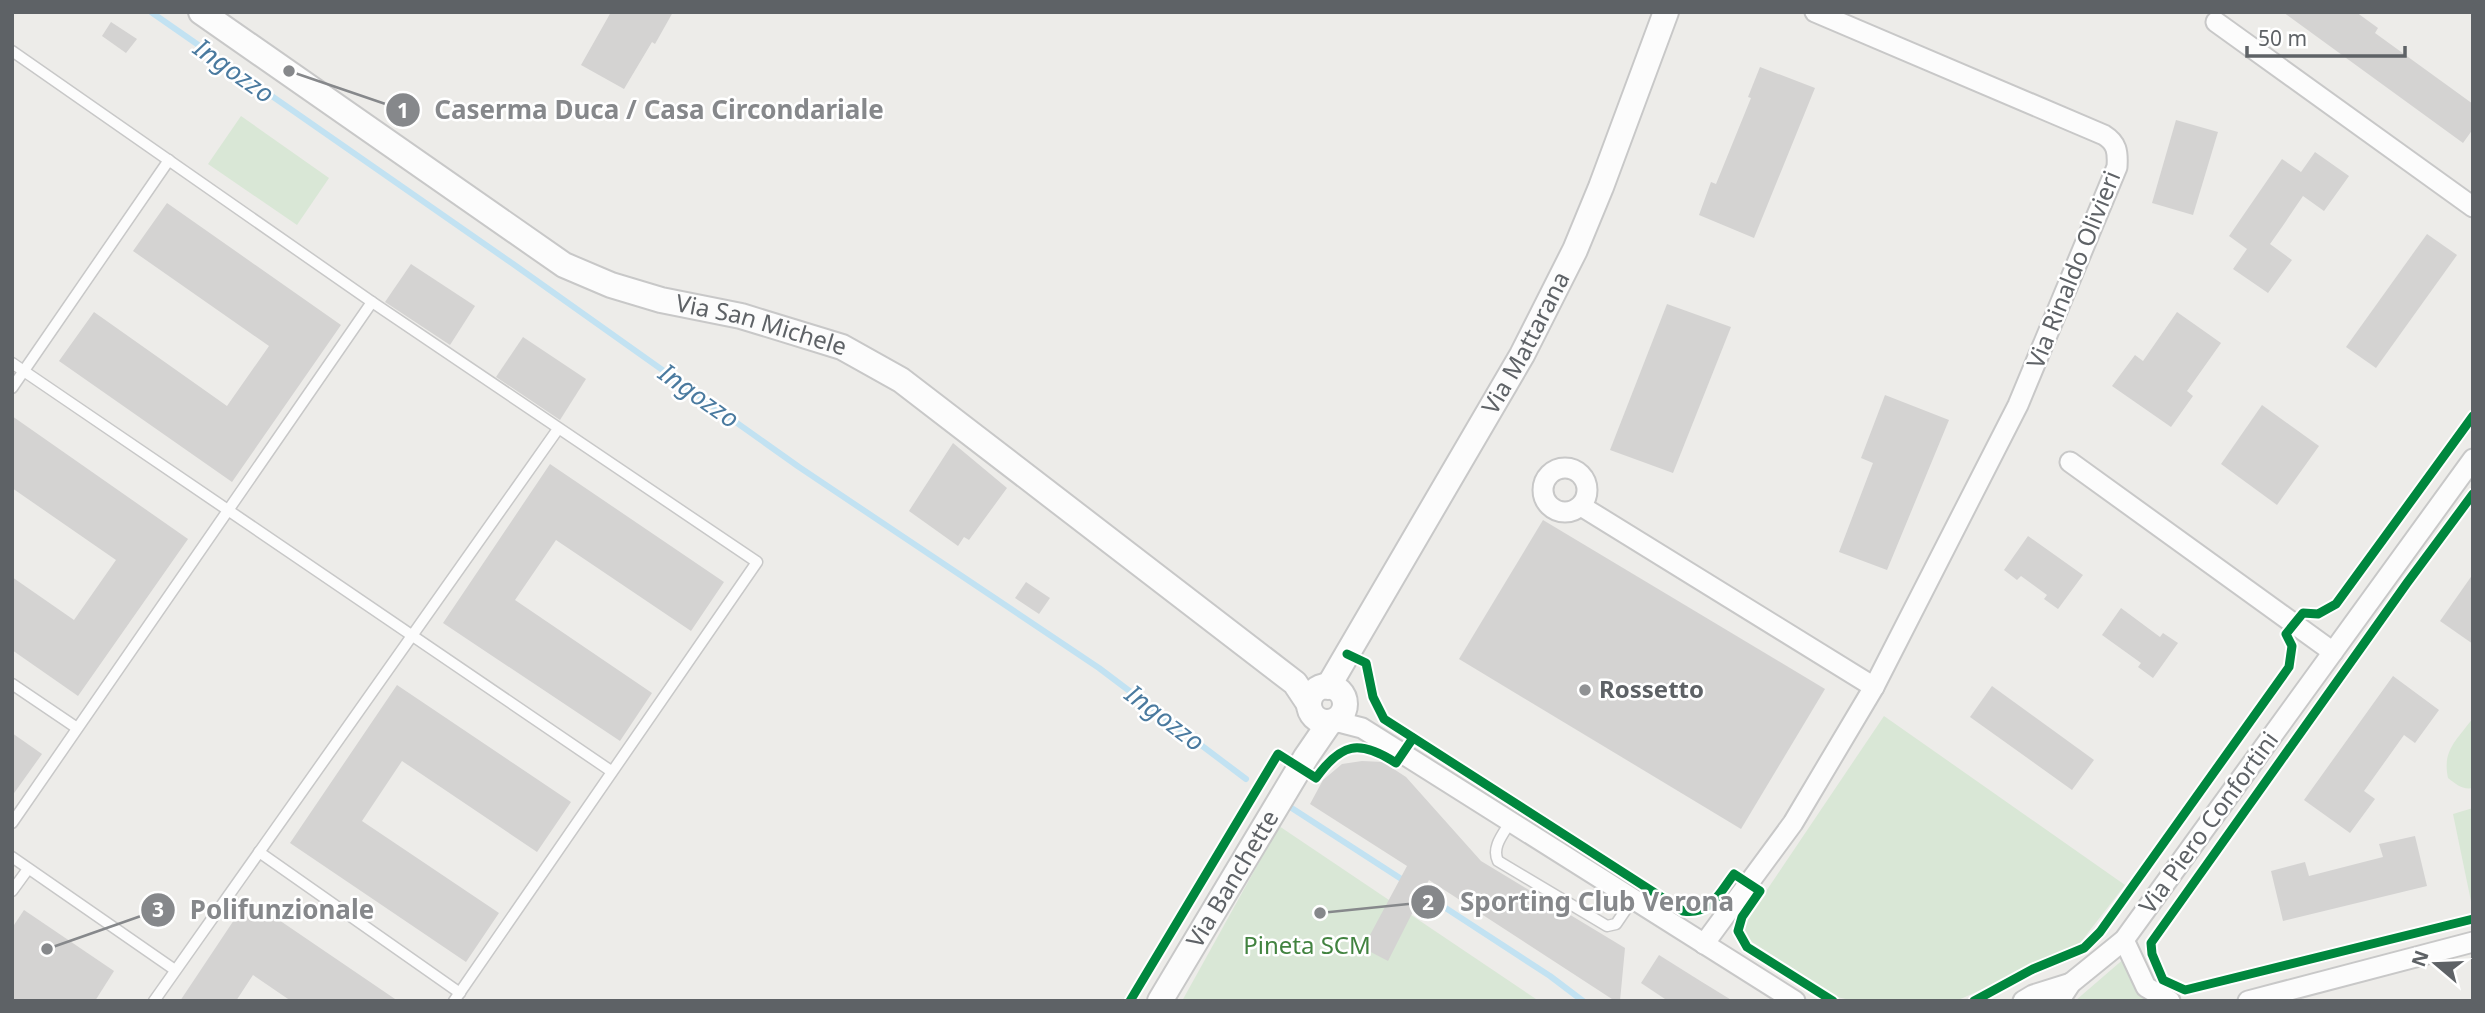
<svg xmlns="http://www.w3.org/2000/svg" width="2485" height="1013" viewBox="0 0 2485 1013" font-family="'Noto Sans',sans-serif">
  <rect width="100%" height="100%" fill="#edece9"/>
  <g fill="#d9e7d6">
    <path d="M241,116L329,178L297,225L208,164Z"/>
    <path d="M1884,716L2125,885L2077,947L1956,1001H1854L1837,997L1749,940L1742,927Z"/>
    <path d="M2473,718V788C2462,790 2456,784 2448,778C2442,750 2457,740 2473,718Z"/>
    <path d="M2473,808V911L2453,814Z"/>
    <path d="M1279,826L1539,1001H1182Z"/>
    <path d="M2126,957L2127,972L2148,1001H2075Z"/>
  </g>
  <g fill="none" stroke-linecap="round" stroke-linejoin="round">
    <g stroke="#c2e2f2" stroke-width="6">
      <path d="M151,12L516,266L799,467L1099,668L1246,779"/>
      <path d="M1287,805L1406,882"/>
      <path d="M1418,890L1550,976L1583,1001"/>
    </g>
  </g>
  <g fill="#d4d3d2">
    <path d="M611,12H673L655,44L652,42L624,89L581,65Z"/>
    <path d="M2283,12H2356L2378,28L2375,33L2473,104V129L2463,143Z"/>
    <path d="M111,22L137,39L126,53L102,36Z"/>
    <path d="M1760,67L1815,88L1754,238L1699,215L1711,182L1716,184L1751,98L1748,97Z"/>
    <path d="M2176,120L2218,132L2193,215L2152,203Z"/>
    <path d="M2315,152L2349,176L2324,211L2303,196L2282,227L2270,244L2292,260L2268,293L2233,269L2247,249L2229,236L2282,159L2301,172Z"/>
    <path d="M167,203L341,325L232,482L59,361L94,312L227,406L269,346L133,251Z"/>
    <path d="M2427,234L2457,255L2376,368L2346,347Z"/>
    <path d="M411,264L475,306L450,345L385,302Z"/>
    <path d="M1667,304L1731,327L1673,473L1610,450Z"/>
    <path d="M2177,312L2221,343L2187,391L2193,396L2171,427L2112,386L2135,355L2143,361Z"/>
    <path d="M523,337L586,379L560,420L496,377Z"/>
    <path d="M1885,395L1949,420L1887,570L1839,552L1873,463L1861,458Z"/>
    <path d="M2262,405L2319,446L2277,505L2221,464Z"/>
    <path d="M12,416L188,539L78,696L12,650V577L74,620L116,560L12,488Z"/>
    <path d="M953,443L1007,488L969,540L964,537L958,546L909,511Z"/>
    <path d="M550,464L724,582L691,631L556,540L515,600L652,693L620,741L443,623Z"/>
    <path d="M1543,520L1825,689L1741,829L1459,659Z"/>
    <path d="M2028,536L2083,575L2058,609L2044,599L2047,595L2021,576L2017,580L2004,570Z"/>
    <path d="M2473,574V644L2440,621Z"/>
    <path d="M1026,582L1050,598L1039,614L1015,598Z"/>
    <path d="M2121,608L2160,637L2163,633L2178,643L2153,678L2138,667L2141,663L2102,635Z"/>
    <path d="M2393,676L2439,710L2415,743L2404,735L2364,791L2375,799L2350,833L2304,800Z"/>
    <path d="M397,685L571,802L537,852L402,761L362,821L499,913L466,962L290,843Z"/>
    <path d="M1992,686L2094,760L2072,790L1970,717Z"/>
    <path d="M12,733L42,754L12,796Z"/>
    <path d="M1362,761L1383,762L1406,777L1481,861L1625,948L1620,1001H1615L1429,880L1388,961L1363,948L1407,866L1310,804L1323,780L1342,764Z"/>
    <path d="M2415,836L2427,886L2283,921L2271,871L2305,862L2309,876L2383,857L2379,844Z"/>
    <path d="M248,899L398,1001H291L253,975L236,1001H180Z"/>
    <path d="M24,910L114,971L95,1001H12V928Z"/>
    <path d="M1659,955L1702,982L1733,1001H1668L1641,983Z"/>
  </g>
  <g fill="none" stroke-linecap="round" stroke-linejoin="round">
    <defs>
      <g id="service">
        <path d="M12,51L372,302L757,562L454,1001"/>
        <path d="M12,363L611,771"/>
        <path d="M12,388L169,160"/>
        <path d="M12,684L77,728"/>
        <path d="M1511,821C1504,833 1491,847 1498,861L1607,926L1616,924L1633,899"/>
        <path d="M12,823L372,302"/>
        <path d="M259,852L460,993"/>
        <path d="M12,857L175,970"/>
        <path d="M12,891L28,869"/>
        <path d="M154,1001L558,429"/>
      </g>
      <g id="minor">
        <path d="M2216,22L2473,207"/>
        <path d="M2070,462L2333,652"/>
        <circle cx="1565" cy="490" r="22"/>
        <path d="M1581,506L1874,687"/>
        <path d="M1335,721L1362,728L1795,1001"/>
        <path d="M2124,940L2146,987L2170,1001"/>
        <path d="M1704,944L1793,823L1874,687L2018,405L2117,167C2118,152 2117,143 2104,135L1815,12"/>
        <path d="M2023,1001L2033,995L2071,983"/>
        <path d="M2059,1001L2071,983L2124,940L2473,459"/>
        <path d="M2248,1001L2473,942"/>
      </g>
      <g id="tertiary">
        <path id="s1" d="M201,12L564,265L611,285L661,300L741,316L842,347L901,380L1295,683L1309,704"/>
        <circle cx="1327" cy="704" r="18"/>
        <path id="s2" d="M1328,687L1522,355L1575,250L1601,187L1666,12"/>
        <path id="s3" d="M1160,1001L1306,757L1330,722"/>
      </g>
    </defs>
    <use href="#service" stroke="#c8c8c8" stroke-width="13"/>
    <use href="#minor" stroke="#c8c8c8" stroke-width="23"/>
    <use href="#tertiary" stroke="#c8c8c8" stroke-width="28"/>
    <use href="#service" stroke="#fcfcfc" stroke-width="10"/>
    <use href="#minor" stroke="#fcfcfc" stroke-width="19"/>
    <use href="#tertiary" stroke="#fcfcfc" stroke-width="24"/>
    <defs>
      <g id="cycleway">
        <path d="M2473,494L2407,583L2151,943L2152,954L2163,980L2185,990L2473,919"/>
        <path d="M1347,654L1366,663L1373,697L1384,719L1683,911C1711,915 1718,895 1734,874L1760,891L1742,917L1738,931L1747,947L1833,1001"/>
        <path d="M1130,1001L1278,754L1316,778C1341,743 1359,739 1396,763L1413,738"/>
        <path d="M1974,1001L2033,969L2084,948L2100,932L2289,667L2292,646L2286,634L2303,613L2318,614L2336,604L2473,416"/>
      </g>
    </defs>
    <use href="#cycleway" stroke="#fff" stroke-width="13"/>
    <use href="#cycleway" stroke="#00873e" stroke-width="9"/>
  </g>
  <circle fill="#909294" stroke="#fff" stroke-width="2.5" cx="1585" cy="690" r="7"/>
  <g text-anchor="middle" stroke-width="5" stroke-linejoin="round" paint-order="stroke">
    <g font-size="24" fill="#5e6266" stroke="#fff">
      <text transform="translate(2074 270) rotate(-68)" y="8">Via Rinaldo Olivieri</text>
      <text dy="8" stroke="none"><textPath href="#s1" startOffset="649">Via San Michele</textPath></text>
      <text dy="8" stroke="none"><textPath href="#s2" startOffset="397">Via Mattarana</textPath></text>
      <text transform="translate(2209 823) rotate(-54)" y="8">Via Piero Confortini</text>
      <text dy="8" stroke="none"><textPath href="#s3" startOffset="142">Via Banchette</textPath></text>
    </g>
    <g font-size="24" font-weight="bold" fill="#5e6266" stroke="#fff" text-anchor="start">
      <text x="1599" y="698">Rossetto</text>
    </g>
    <g font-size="24" fill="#428340" stroke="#fff">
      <text x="1307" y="954">Pineta SCM</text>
    </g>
    <g font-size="26" font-style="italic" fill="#4a7a9f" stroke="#fff">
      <text transform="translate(234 71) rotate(35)" y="9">Ingozzo</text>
      <text transform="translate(699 396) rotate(35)" y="9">Ingozzo</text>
      <text transform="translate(1165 718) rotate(37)" y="9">Ingozzo</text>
    </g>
  </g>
  <path fill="none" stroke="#86888b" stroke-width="2.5" d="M289 71L403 110M1320 913L1428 902M47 949L158 910"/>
  <g fill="#86888b" stroke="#fff" stroke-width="2.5">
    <circle cx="289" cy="71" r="7"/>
    <circle cx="1320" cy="913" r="7"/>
    <circle cx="47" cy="949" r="7"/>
    <circle cx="403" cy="110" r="18"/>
    <circle cx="1428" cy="902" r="18"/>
    <circle cx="158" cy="910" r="18"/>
  </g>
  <g font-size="21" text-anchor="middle" font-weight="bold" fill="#fff">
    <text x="403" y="118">1</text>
    <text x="1428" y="910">2</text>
    <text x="158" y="917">3</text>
  </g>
  <g font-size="26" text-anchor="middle" font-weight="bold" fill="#86888b" stroke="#fff" stroke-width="5" stroke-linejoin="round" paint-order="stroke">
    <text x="659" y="119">Caserma Duca / Casa Circondariale</text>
    <text x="1597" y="911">Sporting Club Verona</text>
    <text x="282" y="919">Polifunzionale</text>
  </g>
  <rect width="2485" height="1013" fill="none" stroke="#5e6266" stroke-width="28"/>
  <g transform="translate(2436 964) rotate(289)" stroke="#ffffff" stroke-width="5" paint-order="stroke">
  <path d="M0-5L12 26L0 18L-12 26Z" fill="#5e6266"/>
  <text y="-10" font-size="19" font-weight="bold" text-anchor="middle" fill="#5e6266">N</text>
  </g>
  <path d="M2247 46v10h158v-10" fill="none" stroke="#5e6266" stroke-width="3.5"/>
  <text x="2258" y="46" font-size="21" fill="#5e6266" stroke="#ffffff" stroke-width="5" paint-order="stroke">50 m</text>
</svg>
